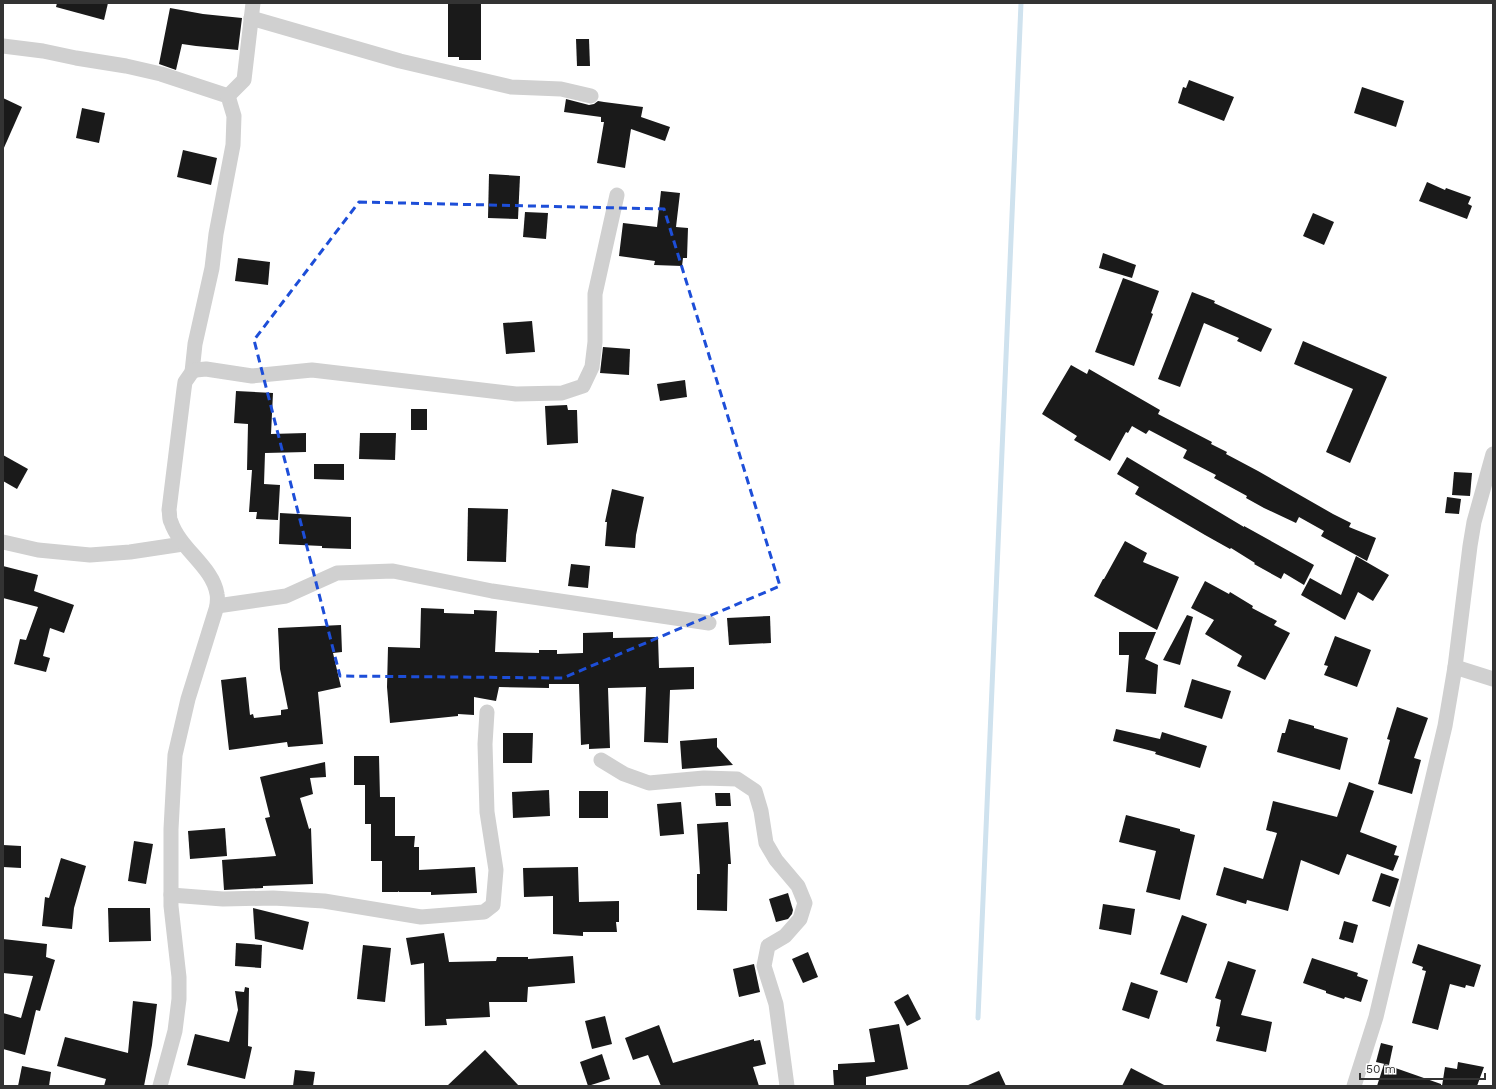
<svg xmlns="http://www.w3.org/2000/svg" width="1496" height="1089" viewBox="0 0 1496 1089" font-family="'Work Sans',sans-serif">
  <rect width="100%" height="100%" fill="#fff"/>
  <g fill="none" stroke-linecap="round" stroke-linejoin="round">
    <path stroke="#cfe2ee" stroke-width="5" d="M978,1018L1021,3"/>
  </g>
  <g fill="#1a1a1a">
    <path d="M57,3H108L104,20L56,7Z"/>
    <path d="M448,3H481V60H459V57H448Z"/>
    <path d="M170,8L203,14L242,18L238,50L196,46L182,44L176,70L159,64Z"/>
    <path d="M576,39H589L590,66H577Z"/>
    <path d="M1189,80L1234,97L1224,121L1178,103L1183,87L1186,88Z"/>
    <path d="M1362,87L1404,101L1396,127L1354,113Z"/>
    <path d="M3,98L22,107L3,150Z"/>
    <path d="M566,99L589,105L594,104L598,101L604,102L643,107L641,117L670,127L665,141L631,129L625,168L597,163L604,122H601V117L564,112Z"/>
    <path d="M82,108L105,113L99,143L76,138Z"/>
    <path d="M183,150L217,158L211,185L177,177Z"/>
    <path d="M489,174L520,176L518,219L488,218Z"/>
    <path d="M1427,182L1445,190L1446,188L1471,197L1468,204L1472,206L1467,219L1419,201Z"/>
    <path d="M661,191L680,193L676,227L688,228L687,258H683L682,266L654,265L655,261L619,256L623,223L657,227Z"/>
    <path d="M525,212L548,213L546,239L523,237Z"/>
    <path d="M1313,213L1334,222L1324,245L1303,236Z"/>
    <path d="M1103,253L1136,265L1132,278L1099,268Z"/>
    <path d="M238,258L270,262L268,285L235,281Z"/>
    <path d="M1123,278L1159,291L1151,313L1153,314L1134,366L1095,352Z"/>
    <path d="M1192,292L1215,301L1214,303L1272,329L1261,352L1237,341L1239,338L1204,323L1180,387L1158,379Z"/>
    <path d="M532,321L535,352L506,354L503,323Z"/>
    <path d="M1303,341L1387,377L1350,463L1326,452L1353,389L1294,364Z"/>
    <path d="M603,347L630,349L629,375L600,373Z"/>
    <path d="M1071,365L1087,374L1089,369L1160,410L1158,414L1212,442L1211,444L1227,452L1226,454L1258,471L1333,514L1351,523L1349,527L1376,538L1367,561L1321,536L1324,531L1299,517L1296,523L1264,508L1246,498L1247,496L1214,478L1216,475L1183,458L1187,450L1149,430L1146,434L1132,426L1128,433L1126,432L1110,461L1074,440L1077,436L1042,414Z"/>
    <path d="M685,380L687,397L660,401L657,384Z"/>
    <path d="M236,391L273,393L271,434L306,433V452L265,453L264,484L280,485L278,520L256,519L257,512H249L252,470H247L248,424L234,423Z"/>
    <path d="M567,405L568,410H577L578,443L547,445L545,406Z"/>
    <rect x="411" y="409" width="16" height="21"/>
    <path d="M360,433H396L395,460L359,459Z"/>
    <path d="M3,455L28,469L17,489L3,481Z"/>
    <path d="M1127,457L1244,527V526L1314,565L1304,585L1284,573L1281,579L1254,564L1255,563L1231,548L1230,549L1205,535L1135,494L1139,487L1117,474Z"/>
    <path d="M314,464H344V480L314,479Z"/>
    <path d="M1454,472L1472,473L1470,496L1452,495Z"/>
    <path d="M612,489L644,497L636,535L635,548L605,546L607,522H605Z"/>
    <path d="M1447,497L1461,499L1459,514L1445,513Z"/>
    <path d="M468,508L508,509L506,562L467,561Z"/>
    <path d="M280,513L351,517V549L322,548V546L279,544Z"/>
    <path d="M1125,541L1147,553L1143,562L1179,577L1157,630L1094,596L1103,579H1104Z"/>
    <path d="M1356,556L1389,575L1373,601L1358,592L1345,620L1301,595L1310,578L1341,595Z"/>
    <path d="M571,564L590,566L588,588L568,586Z"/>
    <path d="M3,566L38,575L34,591L74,605L64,633L50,628L43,656L50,658L46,672L14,664L20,639L26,640L38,607L3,598Z"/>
    <path d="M1205,581L1229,594L1230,592L1253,606L1252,608L1277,621L1274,625L1290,633L1265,680L1237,666L1242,656L1205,634L1214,620L1191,608Z"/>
    <path d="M421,608L444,609V613L474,614V610L497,611L495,652L539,653V650H557V654L583,653V633L613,632V638L658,637L659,668L694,667V689L670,690L668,743L644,742L646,687L608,688L610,748L589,749V744L581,745L579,684H549V688L499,687L496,701L474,697V715L458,714V716L390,723L387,687L388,647L420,648Z"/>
    <path d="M1187,615L1193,617L1180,665L1163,660Z"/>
    <path d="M770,616L771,643L729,645L727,618Z"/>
    <path d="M341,625L342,652L333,653L341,687L318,692L323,744L288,747L287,742L229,750L221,680L246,677L250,715L253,714L254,718L281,715V710L288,709L280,669L278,628Z"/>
    <path d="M1119,632H1156L1145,659L1158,665L1156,694L1126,692L1129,655H1119Z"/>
    <path d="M1335,636L1371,650L1357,687L1324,675L1328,666L1324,665Z"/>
    <path d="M1192,679L1231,691L1222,719L1184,707Z"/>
    <path d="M1397,707L1428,718L1414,758L1421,760L1412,794L1378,784L1390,740L1387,739Z"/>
    <path d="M1289,719L1314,726V728L1348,738L1340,770L1277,752L1282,733H1285Z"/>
    <path d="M1116,729L1160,739L1162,732L1207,746L1200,768L1155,754L1156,752L1113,741Z"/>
    <path d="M503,733H533L532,763H503Z"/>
    <path d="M717,738V747L733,765L682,769L680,741Z"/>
    <path d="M354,756H379L380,797H395V836H415L414,847H419V870L475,867L477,893L431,895V892H399V891L398,892H382V861H371V824H365V785H354Z"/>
    <path d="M325,762L326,777L310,778L313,794L300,798L309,829L311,828L313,884L263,886V888L224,890L222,860L276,856L265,818L270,817L260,777Z"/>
    <path d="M1349,782L1374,791L1360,832L1397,846L1394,855L1399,856L1393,871L1347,854L1339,875L1301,860L1288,911L1247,900L1246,904L1216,895L1224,867L1263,879L1277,833L1266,830L1273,801L1337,817Z"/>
    <path d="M549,790L550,816L513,818L512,792Z"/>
    <rect x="579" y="791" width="29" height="27"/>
    <path d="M715,793H730L731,806H716Z"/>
    <path d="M681,802L684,834L660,836L657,804Z"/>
    <path d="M1126,815L1180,829V831L1195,835L1180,900L1146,892L1156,851L1119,842Z"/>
    <path d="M728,822L731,864H728L727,911L697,910V874H700L697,824Z"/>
    <path d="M225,828L227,856L190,859L188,831Z"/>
    <path d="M134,841L153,844L146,884L128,881Z"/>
    <path d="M3,845L21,846V868L3,867Z"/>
    <path d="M61,858L86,866L74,908L72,929L42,926L45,897L49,898Z"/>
    <path d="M578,867L579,902L619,901V922H616L617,932H583V936L553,934V896L524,897L523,868Z"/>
    <path d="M1381,873L1399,879L1390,907L1372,901Z"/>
    <path d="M788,893L793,910L792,914L788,919L776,922L769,899Z"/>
    <path d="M1103,904L1135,909L1131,935L1099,929Z"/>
    <path d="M108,908H150L151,941L109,942Z"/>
    <path d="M253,908L309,922L303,950L255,939Z"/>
    <path d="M1182,915L1207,924L1187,983L1160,974Z"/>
    <path d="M1344,921L1358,925L1353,943L1339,939Z"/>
    <path d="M444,933L449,962L496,961L497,957H528V959L573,956L575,983L528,987L527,1002H489L490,1017L446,1019L447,1025L425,1026L424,963L411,965L406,938Z"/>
    <path d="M3,939L47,944L46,957L55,960L40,1011L36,1010L25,1055L3,1049V1013L21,1018L33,976L3,973Z"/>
    <path d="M236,943L262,945L261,968L235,966Z"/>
    <path d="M1418,944L1481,965L1474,987L1466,985L1465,988L1450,984L1438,1030L1412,1023L1426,971L1422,970L1423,967L1412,963Z"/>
    <path d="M363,945L391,948L385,1002L357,999Z"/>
    <path d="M808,952L818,977L803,983L792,959Z"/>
    <path d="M1312,958L1358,973L1357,976L1368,980L1361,1002L1345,997L1344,999L1326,993V991L1303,983Z"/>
    <path d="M1228,961L1256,970L1241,1015L1272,1022L1266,1052L1216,1041L1220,1027L1216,1026L1221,1000L1215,998Z"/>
    <path d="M754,964L760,992L739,997L733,969Z"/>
    <path d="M1131,982L1158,991L1149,1019L1122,1010Z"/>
    <path d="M245,987L249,988L248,1046L252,1047L245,1079L187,1065L195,1034L229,1042L238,1010L235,991L244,992Z"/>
    <path d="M908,994L921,1019L907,1026L894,1002Z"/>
    <path d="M133,1001L157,1004L152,1045L144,1086H104L106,1079L57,1066L65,1037L128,1053Z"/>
    <path d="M605,1016L612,1044L592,1049L585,1021Z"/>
    <path d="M899,1024L908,1069L866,1077V1086H834L833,1070H838V1064L875,1062L869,1029Z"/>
    <path d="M659,1025L673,1063L754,1039V1041L760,1040L766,1064L753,1067L759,1086H661L648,1055L633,1060L625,1038Z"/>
    <path d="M1381,1043L1393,1046L1389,1065L1376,1062Z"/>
    <path d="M485,1050L519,1086H447Z"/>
    <path d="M602,1054L610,1079L588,1086L580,1062Z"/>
    <path d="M1458,1062L1484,1067L1477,1086H1442L1445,1067L1457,1069Z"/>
    <path d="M1384,1064L1441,1084V1086H1377Z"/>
    <path d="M22,1066L51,1072L49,1086H18Z"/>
    <path d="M1131,1068L1166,1086H1122Z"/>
    <path d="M295,1070L315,1072L313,1086H293Z"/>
    <path d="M999,1071L1006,1086H966Z"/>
  </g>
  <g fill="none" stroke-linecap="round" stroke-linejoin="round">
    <g stroke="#d0d0d0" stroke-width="15">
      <path d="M251,18L400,61L511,87L561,89L591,96"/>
      <path d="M3,46L43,51L76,58L126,66L161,74L228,96L234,116L233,145L216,234L212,268L195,344L192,372"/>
      <path d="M228,96L244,80L253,3"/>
      <path d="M3,542L38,550L90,555L130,552L183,544"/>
      <path d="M217,606L286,596L337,573L393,571L492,591L709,623"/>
      <path d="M1455,667L1493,679"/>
      <path d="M601,760L624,774L649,783L704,778L737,779L755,791L761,811L766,843L776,860L798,886L805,903L800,919L785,936L768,946L764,966L776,1004L787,1086"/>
      <path d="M171,895L223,899L273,898L324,901L421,917L484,912L493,905L496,870L487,812L485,744L487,712"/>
      <path d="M160,1086L175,1031L179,999V977L171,906V829L175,755L188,699L217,606C217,602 218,598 217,594C213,567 180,549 171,522C169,519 170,514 169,510L184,389L185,382L192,372L196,370L206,369L252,376L312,370L516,394L562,393L583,386L592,367L595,342V294L617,195"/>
      <path d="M1354,1086L1376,1017L1445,726L1455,667L1470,546L1474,522L1493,454"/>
    </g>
  </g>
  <path fill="none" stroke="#1d4ed8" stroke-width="3" stroke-dasharray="8 5" stroke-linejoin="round" d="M359,202L664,209L780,586L563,678L340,676L254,340Z"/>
  <rect width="1496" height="1089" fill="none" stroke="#333333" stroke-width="8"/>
  <path d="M1360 1073v6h125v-6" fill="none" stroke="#333333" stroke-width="2"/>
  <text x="1366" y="1073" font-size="12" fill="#333333" stroke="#ffffff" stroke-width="3" paint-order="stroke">50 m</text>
</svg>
